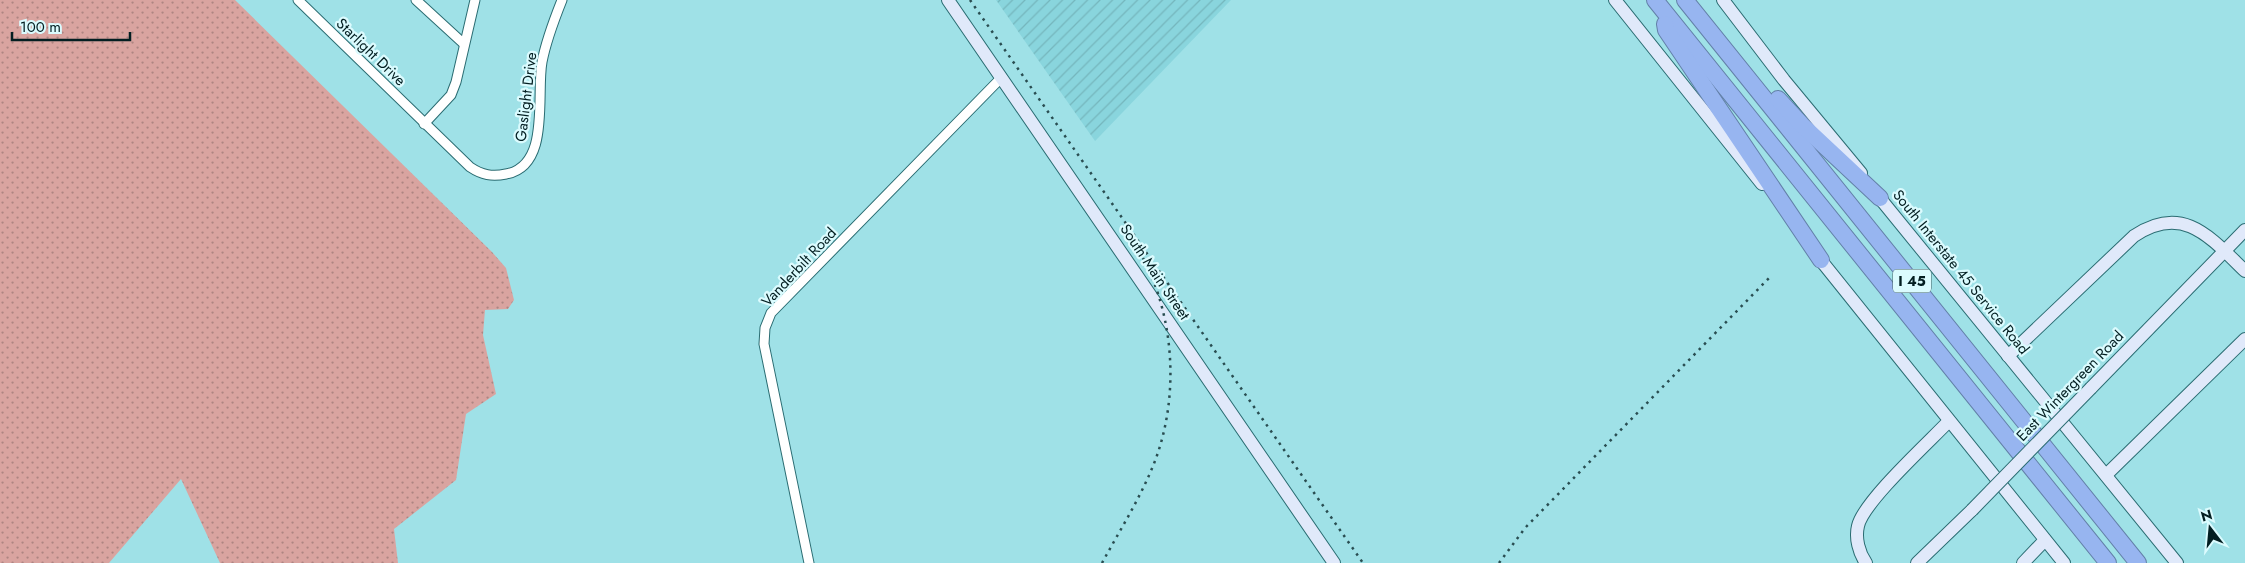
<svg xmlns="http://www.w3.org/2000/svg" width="2245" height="563" viewBox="0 0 2245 563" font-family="Jost,sans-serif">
  <defs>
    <pattern id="industrial-furrows" width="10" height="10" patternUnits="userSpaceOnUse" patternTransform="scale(1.25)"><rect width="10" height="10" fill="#89d5dd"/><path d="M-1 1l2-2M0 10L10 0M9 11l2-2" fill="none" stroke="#75b6bd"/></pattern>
    <pattern id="grass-dots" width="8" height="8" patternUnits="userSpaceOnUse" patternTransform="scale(1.25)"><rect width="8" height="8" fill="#d9a4a0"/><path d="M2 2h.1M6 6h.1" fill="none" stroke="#ae8582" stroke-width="1.8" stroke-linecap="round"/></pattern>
  </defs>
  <rect width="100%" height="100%" fill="#9fe1e7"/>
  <path fill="url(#industrial-furrows)" d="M996,0H1231L1095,141Z"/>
  <path fill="url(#grass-dots)" d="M0,0H235L492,252L506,268L514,300L508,309L485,310L483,335L496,394L466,414L456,480L394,529L398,563H220L181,479L109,563H0Z"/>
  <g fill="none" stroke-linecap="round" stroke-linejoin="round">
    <defs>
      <g id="street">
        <path d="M298,0L470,167C482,175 492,177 506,174C551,166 536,95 542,62C546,41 554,20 562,0"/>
        <path d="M416,0L464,44"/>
        <path d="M424,124L451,95L456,82L475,0"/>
        <path d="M809,563L764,344L765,328L771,313L1002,77"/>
      </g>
      <g id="secondary">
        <path d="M948,0L1334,563"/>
        <path d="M1615,0L1762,184"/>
        <path d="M1723,0L1784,80L1861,173"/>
        <path d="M1874,191L2177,563"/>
        <path d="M1815,253L2064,563"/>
        <path d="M2008,356L2134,236C2183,203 2210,237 2245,271"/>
        <path d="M2091,388L2245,230"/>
        <path d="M2106,475L2245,339"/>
        <path d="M1866,563C1859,553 1855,538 1858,526C1863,502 1929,442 1949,421"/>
        <path d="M1917,563L1972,510"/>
        <path d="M2023,563L2045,540"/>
      </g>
      <g id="highway">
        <path d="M1655,0L2108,563"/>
        <path d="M1685,0L2138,563"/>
        <path d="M1665,24L1666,30L1821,260"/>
        <path d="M1778,99L1802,125L1880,198"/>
      </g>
    </defs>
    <use href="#street" stroke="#2a6c72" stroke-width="11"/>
    <use href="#secondary" stroke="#2a6c72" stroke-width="14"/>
    <use href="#highway" stroke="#6380a8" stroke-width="18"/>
    <use href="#street" stroke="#fff" stroke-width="9"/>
    <use href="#secondary" stroke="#e0e9fa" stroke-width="12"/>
    <use href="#highway" stroke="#97b5f0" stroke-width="16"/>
    <g stroke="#294d51" stroke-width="2.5" stroke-dasharray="2.5 5" stroke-linecap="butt">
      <path d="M970,0L1363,563"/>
      <path d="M1102,563C1120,530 1141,497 1155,461C1179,397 1175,319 1143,258"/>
      <path d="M1499,563L1525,528L1770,277"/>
    </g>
    <defs>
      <path id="secondary-bridge" d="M1972,510L2091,388"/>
    </defs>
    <use href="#secondary-bridge" stroke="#2a6c72" stroke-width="14" stroke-linecap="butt"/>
    <use href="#secondary-bridge" stroke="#e0e9fa" stroke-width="12"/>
  </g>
  <g text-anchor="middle" stroke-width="4.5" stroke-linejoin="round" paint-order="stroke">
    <rect fill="#dbfbfe" stroke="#446063" stroke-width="1" x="1893" y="269.5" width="38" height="23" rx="4"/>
    <g font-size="14" font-weight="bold" fill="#031e21">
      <text x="1912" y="286">I 45</text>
    </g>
    <g font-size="15" fill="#031e21" stroke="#dbfbfe">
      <text transform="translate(371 52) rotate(44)" y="5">Starlight Drive</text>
      <text transform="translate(526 97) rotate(-83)" y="5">Gaslight Drive</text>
      <text transform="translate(799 267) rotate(-47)" y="5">Vanderbilt Road</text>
      <text transform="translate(1155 272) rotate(56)" y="5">South Main Street</text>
      <text transform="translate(1961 272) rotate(51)" y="5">South Interstate 45 Service Road</text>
      <text transform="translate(2070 386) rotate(-46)" y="5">East Wintergreen Road</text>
    </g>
  </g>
  <g transform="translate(2210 528) rotate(344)" stroke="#dbfbfe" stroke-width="4" paint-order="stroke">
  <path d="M0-4L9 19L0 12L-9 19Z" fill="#031e21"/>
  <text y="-8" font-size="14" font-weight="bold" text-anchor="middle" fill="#031e21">N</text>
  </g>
  <path d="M12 32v8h118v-8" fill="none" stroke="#031e21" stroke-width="2.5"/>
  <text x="20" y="32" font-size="15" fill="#031e21" stroke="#dbfbfe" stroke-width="4" paint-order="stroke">100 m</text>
</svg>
